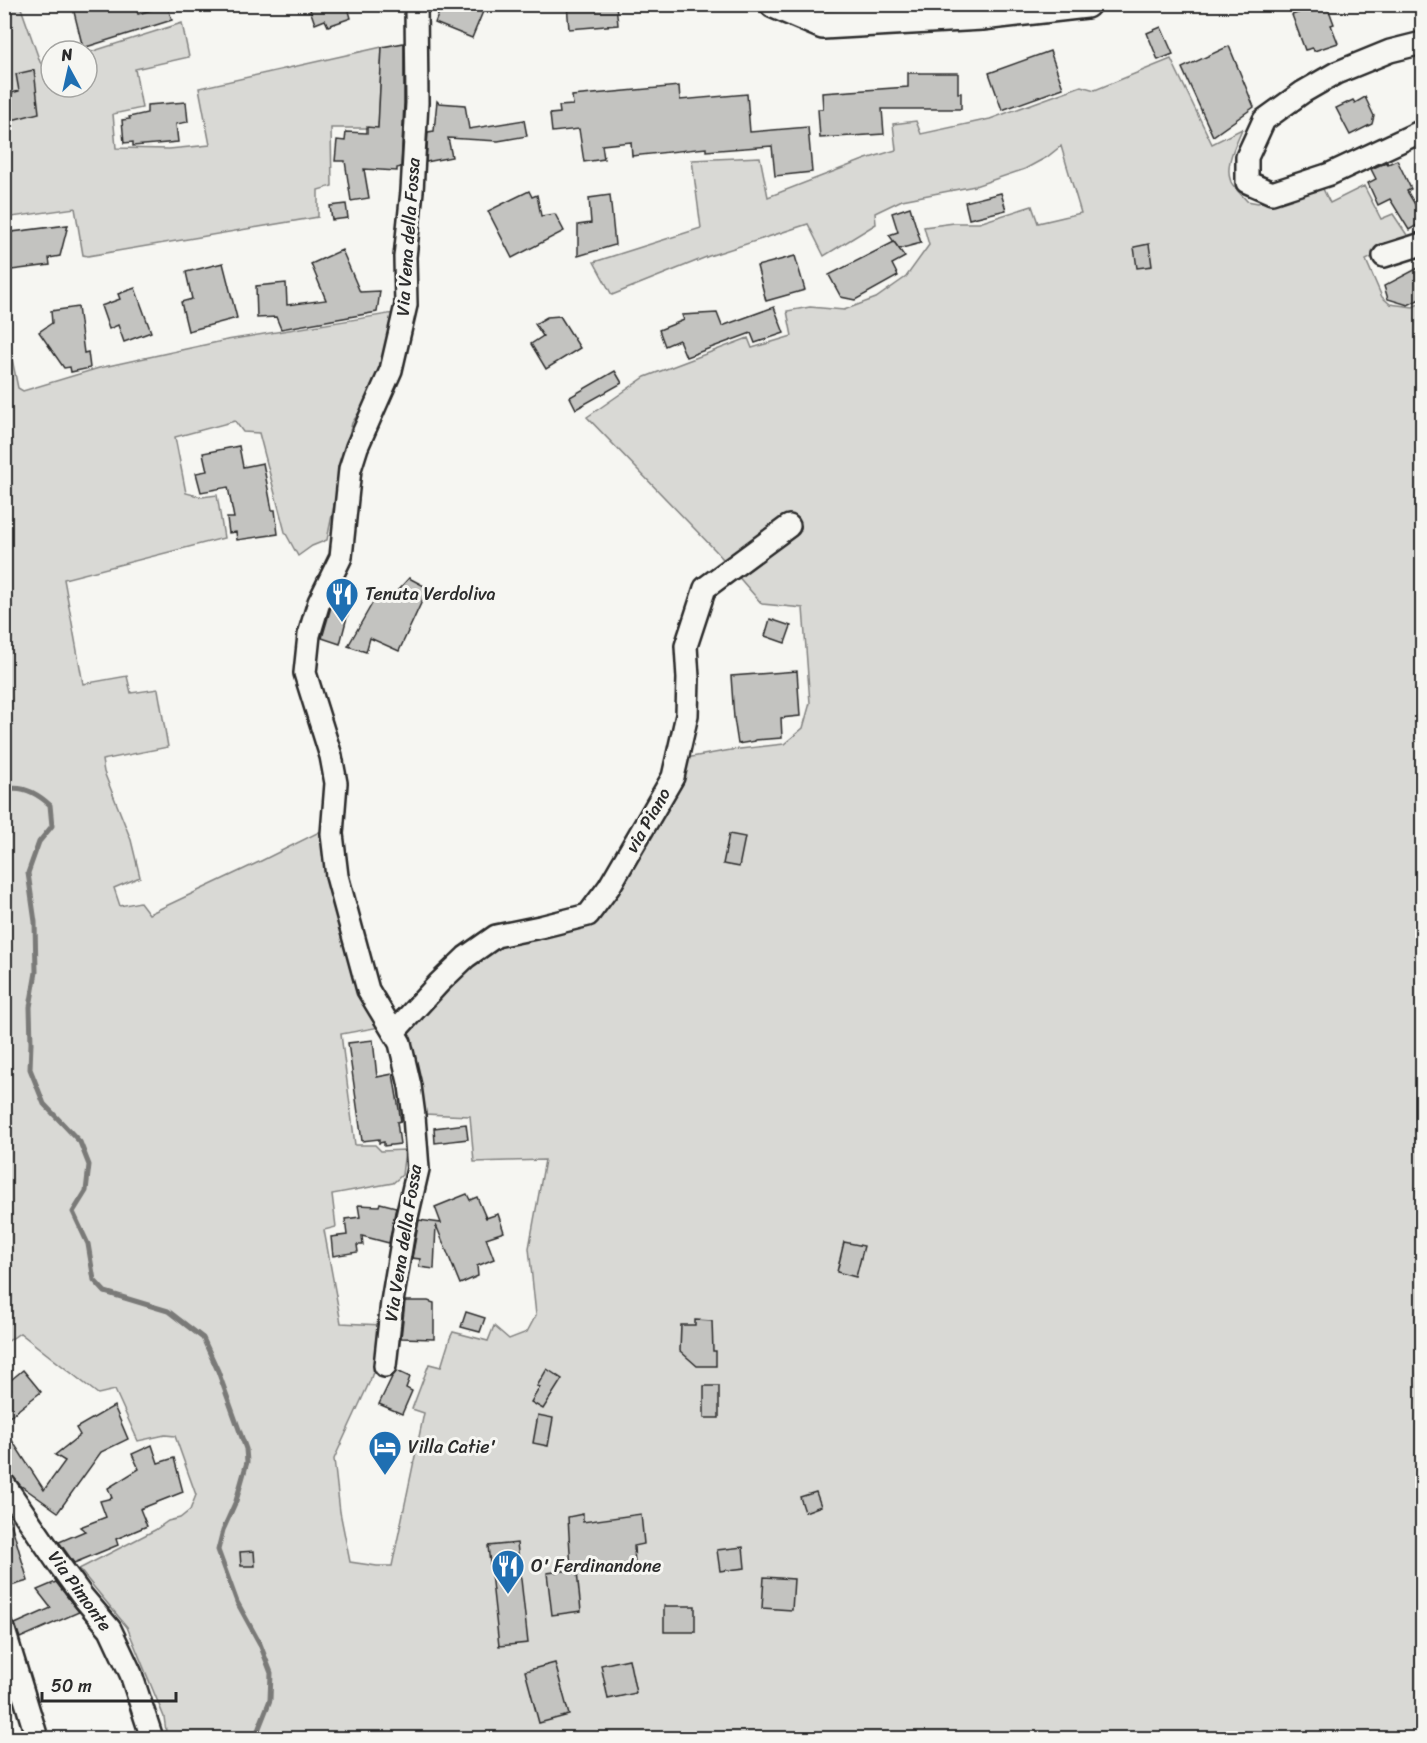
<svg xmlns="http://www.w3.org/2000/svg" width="1427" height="1743" viewBox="0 0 1427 1743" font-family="Sriracha,sans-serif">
  <rect width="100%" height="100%" fill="#f6f6f2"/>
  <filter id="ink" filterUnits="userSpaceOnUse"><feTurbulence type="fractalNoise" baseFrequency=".0167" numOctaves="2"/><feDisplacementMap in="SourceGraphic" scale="12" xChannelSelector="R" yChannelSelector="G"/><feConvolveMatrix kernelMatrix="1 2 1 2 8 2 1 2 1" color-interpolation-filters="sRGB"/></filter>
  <g filter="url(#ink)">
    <g fill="#d9d9d5" stroke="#828280" stroke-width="1.5">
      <path d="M5,5H20L40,62L43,66L51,64V87H87V53L182,23L189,57L135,69L142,108L113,114L116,148L169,149L210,145L199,88L382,47L378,128H331L332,186L318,190V217L88,256L83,255L75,208L5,218Z"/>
      <path d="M1171,59L1212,144L1242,129C1236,144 1224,165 1231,182C1234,188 1242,195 1247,201L1258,203L1320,183L1330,203L1364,186L1381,219L1393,214L1409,238L1366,260L1382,297L1390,304L1413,307L1422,302V1738H167L164,1717L127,1627L79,1569L155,1530L168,1521L180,1518L190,1510L196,1495L175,1436L165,1435L138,1441L115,1390L98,1394L20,1333L7,1342L5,1338L4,320L18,388L23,391L99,368L227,340L394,313L395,334L375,388L352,423L343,460L327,540L312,546L298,556L285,532L259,433L243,432L235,421L175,437L186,493L202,497L217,495L224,538L64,579L83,684L127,676L131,693L158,689L168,747L102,760L104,772L131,840L140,877L114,888L120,906L140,902L149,914L259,862L321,831L356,966L380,1027L341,1034L355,1145H375L381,1151L405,1150L402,1175L393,1183L332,1194L336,1227L324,1230L341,1323L382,1325L381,1348L370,1381L334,1459L340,1512L350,1562L377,1566H392L424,1413L412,1409L429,1364L441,1367L450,1338L453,1332L488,1341L494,1326L509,1339L527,1332L536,1315L529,1248L545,1160L474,1162L470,1116L424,1114L394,1032L466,957L588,915L686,758L731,750L784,744L803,728L810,703L803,608L762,604L716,551L587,417L645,377L748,338L752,348L792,336L787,311L810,307L844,310L876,298L906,277L929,245L924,227L954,223H979L1032,206L1038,223L1081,213L1061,146L1047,157L1025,169L975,186L902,200L875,213L876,224L824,256L808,224L709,256L612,295L594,262L701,228L692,160L760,157L768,197L866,159L896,150L893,124L916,121L921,134L990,119L1081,86L1095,90Z"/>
    </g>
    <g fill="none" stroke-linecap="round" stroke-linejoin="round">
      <path stroke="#7a7a78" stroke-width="5" d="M4,790C22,784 38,794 50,805L52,826L39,842L28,873L35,922L36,972L30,1007L31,1043L30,1069L44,1104L80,1142L89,1165L86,1191L73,1212L88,1244L94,1280L105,1292L168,1311L203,1338L218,1371L246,1449L247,1462L236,1501L223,1530L218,1550L237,1602L260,1644L271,1673L270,1700L255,1738"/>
    </g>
    <g fill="#c3c3c0" stroke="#2b2b2b" stroke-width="1.5">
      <path d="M72,4H134L138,14L167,5L172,20L83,48Z"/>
      <path d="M308,4H347L351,18L328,26L325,20L315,24Z"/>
      <path d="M442,4H474L484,9L472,38L435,23Z"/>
      <path d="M567,4H616L618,25L569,29Z"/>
      <path d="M1327,5L1334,24L1331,25L1338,43L1314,51L1313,48L1305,50L1292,15L1309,9L1310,11Z"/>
      <path d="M1161,27L1173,54L1158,60L1147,33Z"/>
      <path d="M404,43V103L401,167L397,168V171L364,169L369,198L351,201L345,161H335L337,140L345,141L346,132L367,133V127L378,128L382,47Z"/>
      <path d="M1229,46L1254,107L1213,136L1182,68Z"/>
      <path d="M1050,51L1063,88L1002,110L989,73Z"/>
      <path d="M34,70L39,113L4,122V95L19,91L16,74Z"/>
      <path d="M908,73H958V93H961V109H882L884,134L820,138L818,109H823L822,93L908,87Z"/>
      <path d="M679,86L680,100L747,94L750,132L808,127L812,172L775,176L772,146L706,151V148L632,156L631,142L602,145L604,159L584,162L579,129L552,132L550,114L560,113L559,106L573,105L572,96Z"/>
      <path d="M1365,97L1374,116L1372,124L1350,135L1336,108L1353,100L1355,103Z"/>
      <path d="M437,101L439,103L465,105L469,129L524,120L527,136L498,141L448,138L452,157L426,162L428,132L434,131Z"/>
      <path d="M186,102L188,122L176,124L178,142L133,146V142L124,143L122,120L130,119L129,117L147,113V105Z"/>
      <path d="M1397,160L1411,189L1407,191L1422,216V222L1409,230L1390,199L1378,205L1368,183L1376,179L1371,169L1387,162L1388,164Z"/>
      <path d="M529,191L532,197L537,195L541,216L555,214L564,231L512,258L488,211Z"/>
      <path d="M1001,193L1006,210L969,219L965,202Z"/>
      <path d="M610,195L615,245L578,256V225L591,223L589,198Z"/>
      <path d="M346,204L348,218L332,220L330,206Z"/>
      <path d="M910,207L921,243L899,249L889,235L898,232L892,213Z"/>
      <path d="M68,225L60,256L49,258L50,265L4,271V233Z"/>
      <path d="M894,242L905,257L892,264L898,276L855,300L841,297L829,275Z"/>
      <path d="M1149,244L1152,266L1137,268L1134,247Z"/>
      <path d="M342,250L360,292L380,291L377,312L281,329L276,317L257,318L256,286L286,283L287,305L326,300L311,264Z"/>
      <path d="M795,256L805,290L766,301L757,266Z"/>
      <path d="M223,263L237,318L188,331L181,302L192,299L186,272Z"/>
      <path d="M1422,266V298L1408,305L1388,299L1384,286Z"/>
      <path d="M135,288L151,332L124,342L118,325L109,329L101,306L120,299L118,294Z"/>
      <path d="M78,307L84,353L88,352L90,368L71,372L70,367L64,368L39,332L52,323L51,311Z"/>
      <path d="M774,307L784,333L755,343L751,333L686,357L679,340L665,346L659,330L684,320L682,315L717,313L722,326Z"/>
      <path d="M560,316L580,348L546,369L531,344L543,336L535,324L547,317Z"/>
      <path d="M615,371L622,383L576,409L570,397Z"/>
      <path d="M239,446L243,467L263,463L272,510H275L278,534L237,540L236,532L229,533L227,518H234L228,487L201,492L196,473L207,471L203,453Z"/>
      <path d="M409,578L428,588L399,651L370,638L366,652L348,646L377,595L387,602Z"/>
      <path d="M342,583L355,586L340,644L322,638L331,607Z"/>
      <path d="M770,619L791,626L785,643L765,636Z"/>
      <path d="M797,671L800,716L781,718L782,738L755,740V741L738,744L734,718L731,676Z"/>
      <path d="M729,834L745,837L739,867L723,864Z"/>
      <path d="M373,1040L377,1077L393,1074L401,1121L397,1122L400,1144L384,1146V1142L379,1143V1139L362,1141L348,1043Z"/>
      <path d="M466,1124L468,1139L435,1143L434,1128Z"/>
      <path d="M467,1194L470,1200L477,1197L486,1218L498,1214L504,1232L486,1238L494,1259L477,1266L478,1276L460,1284L436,1225L434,1269L419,1267L420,1259L412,1258L419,1220L441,1223L435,1207Z"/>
      <path d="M380,1203L396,1207L389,1243L362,1236L363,1245H357L358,1252L333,1256L331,1237L347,1235L345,1219L360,1217L358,1205L379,1206Z"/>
      <path d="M844,1242L864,1246L856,1277L837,1272Z"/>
      <path d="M405,1301H428L434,1303V1339L401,1338Z"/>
      <path d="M466,1312L485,1318L480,1332L461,1327Z"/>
      <path d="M695,1320L712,1321L713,1351H716V1366H697L680,1351L681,1325H695Z"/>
      <path d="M547,1369L562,1379L543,1409L531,1402L540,1387L537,1386Z"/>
      <path d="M23,1370L41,1392L4,1421V1394L11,1389L6,1384Z"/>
      <path d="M397,1371L410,1377L406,1388L412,1391L402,1414L379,1404L392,1377Z"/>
      <rect x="704" y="1386" width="15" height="32"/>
      <path d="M114,1406L128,1439L101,1452L58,1512L20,1485L10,1473L4,1471V1428L44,1490L65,1461L55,1455L80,1435L76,1428Z"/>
      <path d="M538,1415L553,1418L548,1446L533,1443Z"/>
      <path d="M152,1445L158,1463L174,1458L183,1492L140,1509L147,1526L116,1539L118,1545L74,1563L59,1542L85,1531L80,1527L106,1517L100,1501L112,1498L108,1488L139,1469L132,1454Z"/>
      <path d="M816,1492L821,1506L805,1512L800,1497Z"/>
      <path d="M8,1513L28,1581L4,1588V1514Z"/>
      <path d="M583,1514V1522L641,1514L644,1544L634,1546L635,1566H584V1570L577,1572L581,1611L552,1615L547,1573L571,1570L568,1517Z"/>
      <path d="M517,1543L528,1643L499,1646L488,1546Z"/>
      <path d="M743,1547L745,1568L720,1571L717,1550Z"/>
      <path d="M254,1551L255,1566H241L240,1552Z"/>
      <path d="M764,1577L794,1579L792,1610L762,1608Z"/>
      <path d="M56,1582L79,1612L20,1638L15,1624L51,1608L37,1590Z"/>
      <rect x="664" y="1606" width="31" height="26"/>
      <path d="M629,1659L636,1693L608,1699L601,1665Z"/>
      <path d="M555,1663L569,1715L539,1723L525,1671Z"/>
    </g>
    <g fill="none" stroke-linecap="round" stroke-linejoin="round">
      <defs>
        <g id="minor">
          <path d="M1422,43L1390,51L1336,73L1303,92L1264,120L1247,157V182L1272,193L1330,174L1422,131"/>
          <path d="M1384,256L1422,244"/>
          <path d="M394,1032L439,983L466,957L496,936L540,927L588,915L609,887L673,777L687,715L688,678L686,646L705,588L789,526"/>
          <path d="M385,1366L392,1302L404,1230L418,1169L414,1116L410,1086L400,1043L368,990L337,876L332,834L336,783L331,756L305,673L309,635L319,602L341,557L350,469L357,447L391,370L406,305L405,257L412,191L417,103L416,4"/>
          <path d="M4,1484L58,1563L82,1596L110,1629L131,1674L152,1738"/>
          <path d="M4,1630L37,1738"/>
        </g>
        <path id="major" d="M774,4L823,25L982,16L1086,4"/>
      </defs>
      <use href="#minor" stroke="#2b2b2b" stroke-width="26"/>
      <use href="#major" stroke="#2b2b2b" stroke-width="32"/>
      <use href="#minor" stroke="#f6f6f2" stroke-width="21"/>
      <use href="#major" stroke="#f6f6f2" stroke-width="27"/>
    </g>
  </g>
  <defs>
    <symbol id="restaurant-pin" viewBox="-11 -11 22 30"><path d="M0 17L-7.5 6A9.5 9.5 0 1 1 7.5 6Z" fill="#1f6fb2" stroke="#f6f6f2"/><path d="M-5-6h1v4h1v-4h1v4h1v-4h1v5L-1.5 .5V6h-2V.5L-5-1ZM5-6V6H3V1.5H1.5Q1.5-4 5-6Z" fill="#fff"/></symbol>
    <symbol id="hotel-pin" viewBox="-11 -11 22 30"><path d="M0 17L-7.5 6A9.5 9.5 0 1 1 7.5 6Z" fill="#1f6fb2" stroke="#f6f6f2"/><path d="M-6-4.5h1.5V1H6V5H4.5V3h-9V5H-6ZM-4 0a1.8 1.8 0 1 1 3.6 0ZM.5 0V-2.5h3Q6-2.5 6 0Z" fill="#fff"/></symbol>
  </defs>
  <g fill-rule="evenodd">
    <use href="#restaurant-pin" x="323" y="575" width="38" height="52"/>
    <use href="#hotel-pin" x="366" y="1428" width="38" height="52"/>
    <use href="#restaurant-pin" x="489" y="1547" width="38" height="52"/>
  </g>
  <g text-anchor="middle" stroke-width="6" stroke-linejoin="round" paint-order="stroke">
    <g font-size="18" fill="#2b2b2b" stroke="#f6f6f2">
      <text transform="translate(408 237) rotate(-86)" y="6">Via Vena della Fossa</text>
      <text transform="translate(648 820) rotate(-60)" y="6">via Piano</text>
      <text transform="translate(403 1243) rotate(-81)" y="6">Via Vena della Fossa</text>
      <text transform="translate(80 1591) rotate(54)" y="6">Via Pimonte</text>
    </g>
    <g font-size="18" fill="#2b2b2b" stroke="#f6f6f2" text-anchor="start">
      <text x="365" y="600">Tenuta Verdoliva</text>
      <text x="408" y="1453">Villa Catie'</text>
      <text x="531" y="1572">O' Ferdinandone</text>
    </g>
  </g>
  <rect width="1427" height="1743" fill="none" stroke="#f6f6f2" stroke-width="24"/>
  <rect x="12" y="12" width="1403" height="1719" fill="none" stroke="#2b2b2b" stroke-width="2" filter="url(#ink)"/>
  <g transform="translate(69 69) rotate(352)"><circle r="28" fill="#f6f6f2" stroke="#a5a5a2" stroke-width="1.5"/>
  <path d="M0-4.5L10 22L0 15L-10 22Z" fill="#1f6fb2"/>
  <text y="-9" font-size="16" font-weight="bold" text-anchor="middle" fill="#2b2b2b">N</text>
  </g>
  <path d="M42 1692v9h134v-9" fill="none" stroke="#2b2b2b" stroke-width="3"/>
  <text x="51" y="1692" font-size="18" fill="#2b2b2b" stroke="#f6f6f2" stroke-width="4.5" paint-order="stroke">50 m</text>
</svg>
